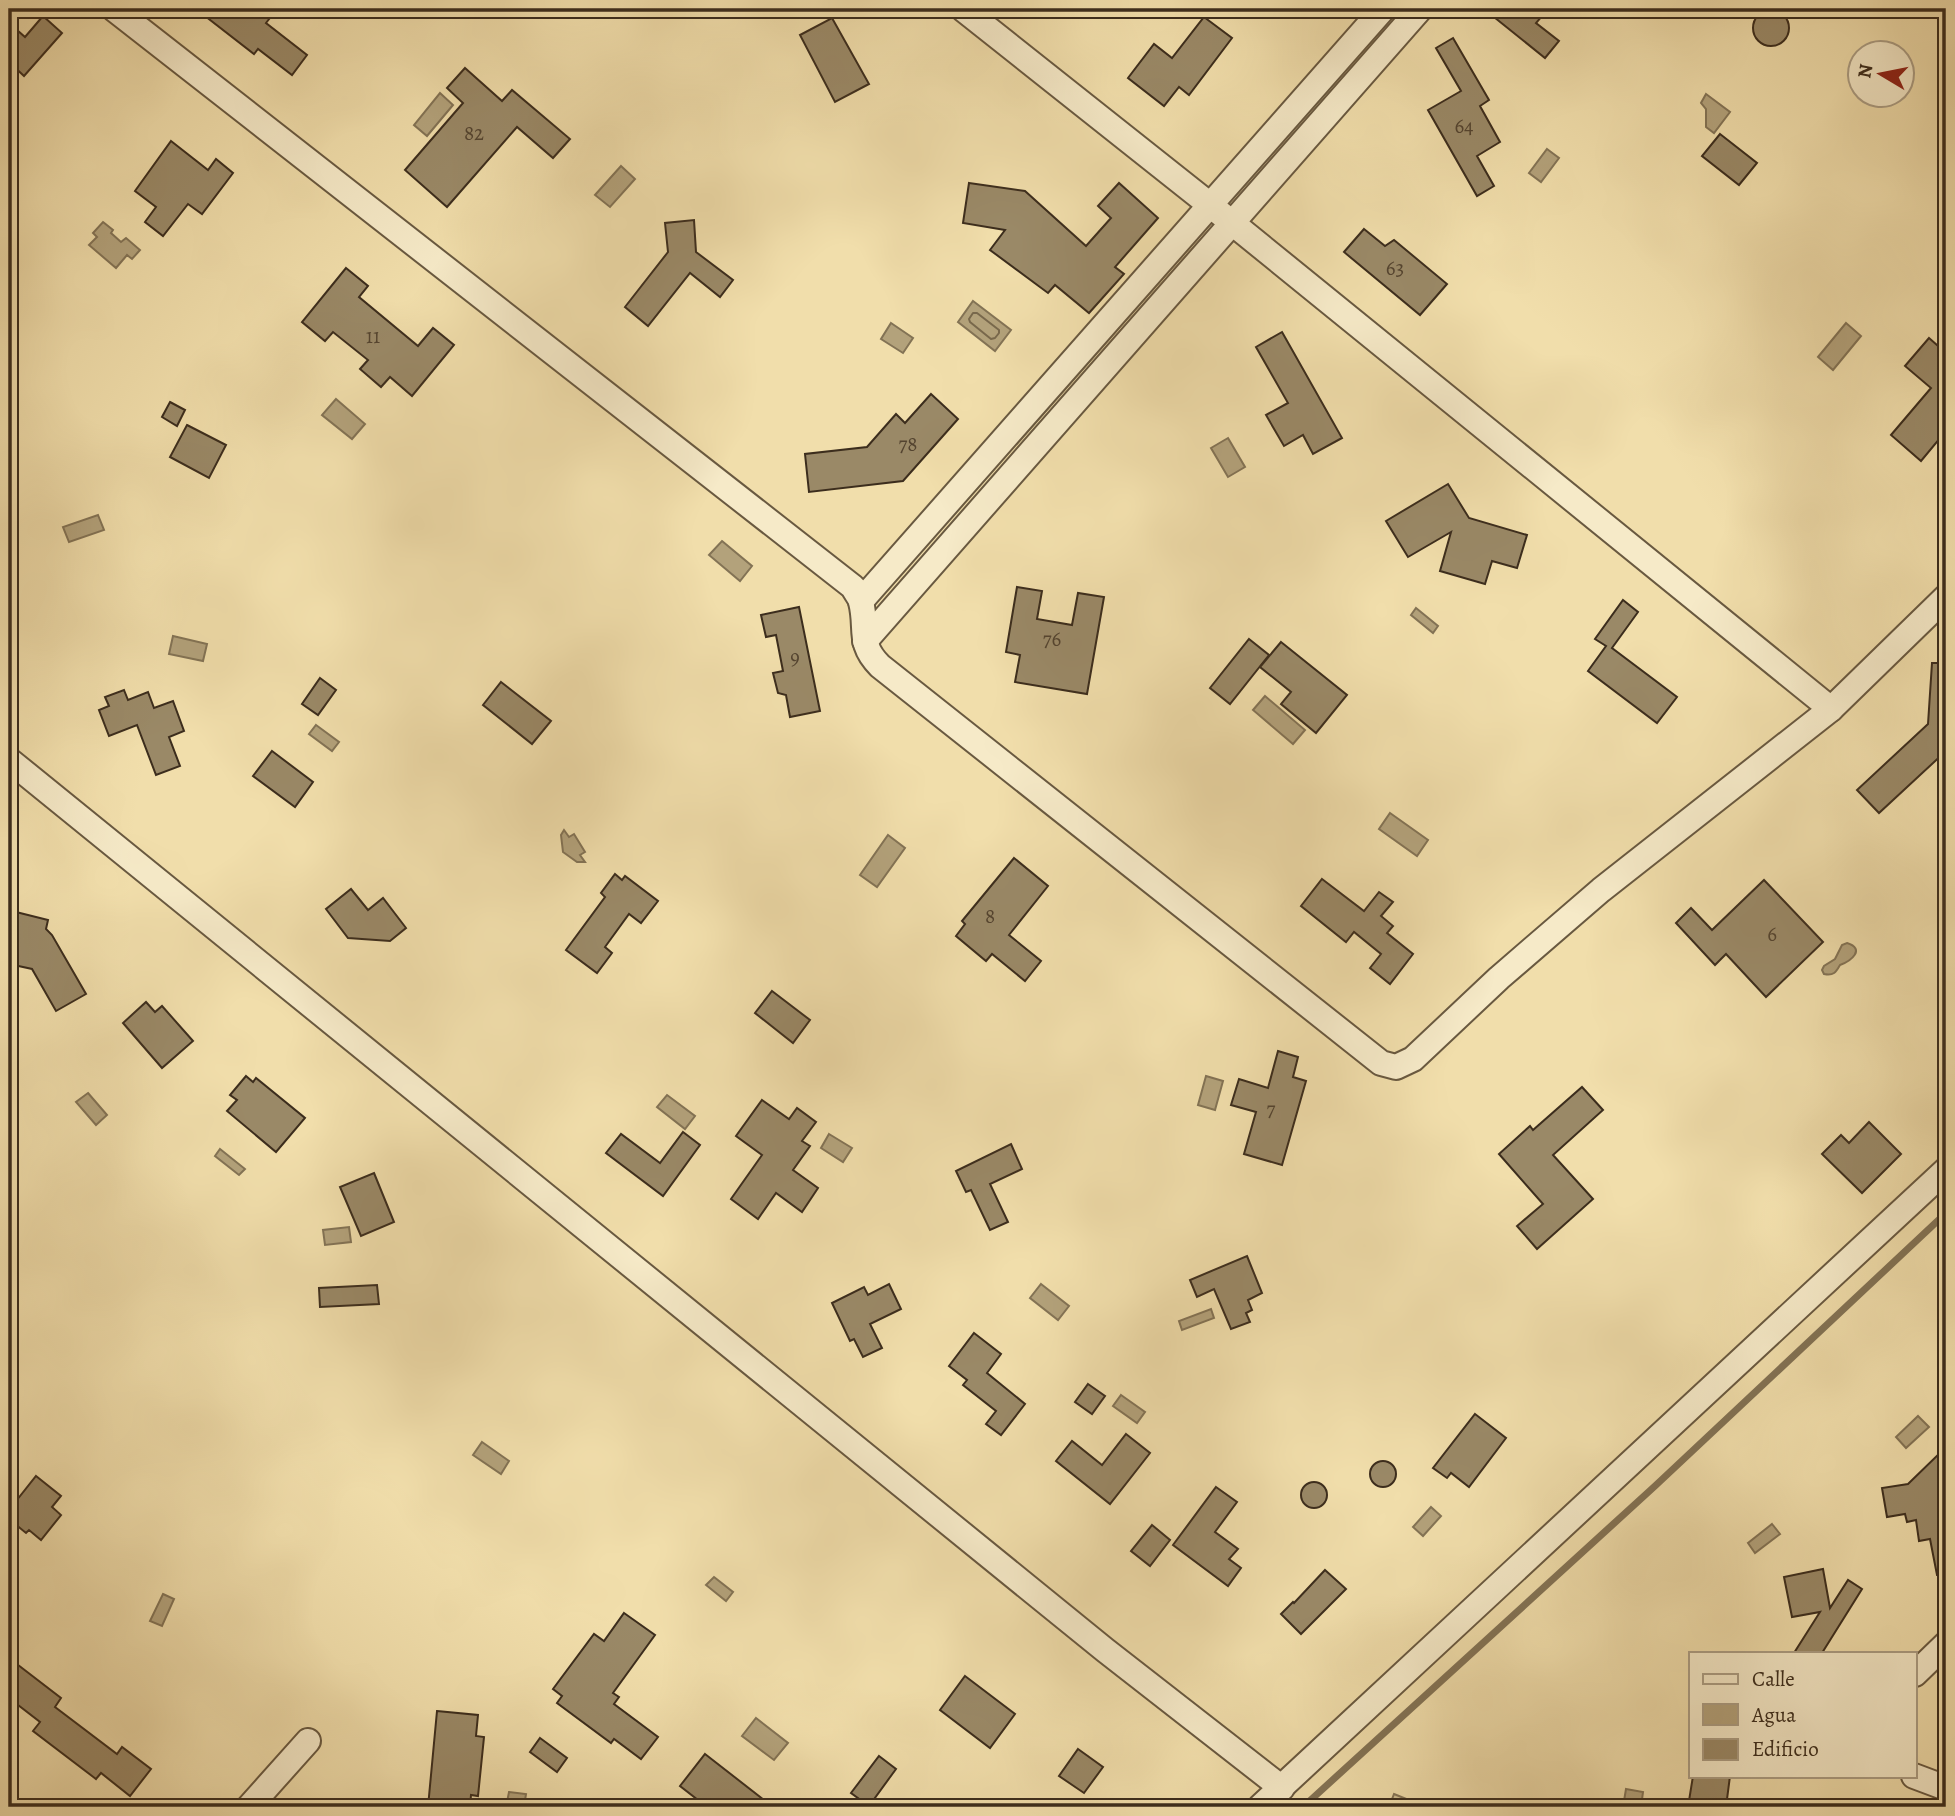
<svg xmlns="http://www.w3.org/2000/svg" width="1955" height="1816" viewBox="0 0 1955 1816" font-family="Alegreya,serif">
  <rect width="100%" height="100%" fill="#f1deab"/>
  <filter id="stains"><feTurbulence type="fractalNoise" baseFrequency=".00286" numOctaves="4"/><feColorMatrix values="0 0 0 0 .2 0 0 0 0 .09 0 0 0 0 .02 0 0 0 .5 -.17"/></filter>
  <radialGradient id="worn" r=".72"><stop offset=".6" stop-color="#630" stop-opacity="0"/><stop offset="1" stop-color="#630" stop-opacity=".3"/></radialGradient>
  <path fill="#d2c093" stroke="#877658" stroke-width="2" d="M1394,1794L1426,1807H1389Z"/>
  <g fill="#b3a27b" stroke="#837355" stroke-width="2">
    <path d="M440,93L453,105L427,136L414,125Z"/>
    <path d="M1706,94L1730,112L1714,133L1706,127V109L1701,103Z"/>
    <path d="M1547,149L1559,158L1541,182L1529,173Z"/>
    <path d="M621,166L635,179L610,207L595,195Z"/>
    <path d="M103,222L113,230L111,233L121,242L126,238L140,250L132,259L127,255L116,268L89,245L97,237L93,233Z"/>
    <path d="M973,301L1011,330L995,351L958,322Z"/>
    <path d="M891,323L913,338L903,353L881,339Z"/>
    <path d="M1846,323L1861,336L1833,370L1818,357Z"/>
    <path d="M336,399L365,424L352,439L322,415Z"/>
    <path d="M1228,438L1245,467L1228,477L1211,448Z"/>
    <path d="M98,515L104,530L69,542L63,527Z"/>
    <path d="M722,541L752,566L740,581L709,555Z"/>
    <path d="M1416,608L1438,626L1433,633L1411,615Z"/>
    <path d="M173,636L207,644L203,661L169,654Z"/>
    <path d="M1265,696L1305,730L1293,744L1253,710Z"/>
    <path d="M316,725L339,742L332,751L309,734Z"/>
    <path d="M1390,813L1428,840L1417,856L1379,829Z"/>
    <path d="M564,830L569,837L574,834L585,852L580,855L585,862H577L563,852L561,835Z"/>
    <path d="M888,835L905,848L877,887L860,875Z"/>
    <path d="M1847,943C1866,949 1851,961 1840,965C1836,972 1834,976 1824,974L1822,970L1824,966L1835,959L1842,945Z"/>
    <path d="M1206,1076L1223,1081L1215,1110L1198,1105Z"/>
    <path d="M88,1093L107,1115L96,1125L76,1102Z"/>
    <path d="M667,1095L695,1116L685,1129L657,1107Z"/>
    <path d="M829,1134L852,1148L843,1162L821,1148Z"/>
    <path d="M220,1149L245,1169L239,1175L215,1156Z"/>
    <path d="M349,1227L351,1242L325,1245L323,1230Z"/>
    <path d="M1041,1284L1069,1306L1058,1320L1030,1298Z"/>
    <path d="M1211,1309L1214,1318L1182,1330L1179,1321Z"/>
    <path d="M1121,1395L1145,1412L1137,1423L1113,1406Z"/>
    <path d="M1918,1416L1929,1427L1906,1448L1896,1437Z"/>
    <path d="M482,1442L509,1461L501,1474L473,1455Z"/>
    <path d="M1431,1507L1441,1516L1423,1536L1413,1527Z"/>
    <path d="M1772,1524L1780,1534L1755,1553L1748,1543Z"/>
    <path d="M714,1577L733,1592L726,1601L706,1585Z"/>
    <path d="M163,1594L174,1599L162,1626L150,1621Z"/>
    <path d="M756,1718L788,1743L774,1760L742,1736Z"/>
    <path d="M1626,1789L1643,1792L1641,1807H1623Z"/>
    <path d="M509,1792L526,1794L524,1807H506Z"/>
  </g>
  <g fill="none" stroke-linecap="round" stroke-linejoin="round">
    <path stroke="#78684c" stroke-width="2" d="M973,313H977L999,330V333L995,338L991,339L970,322L969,319Z"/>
    <path stroke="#837355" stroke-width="7" d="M1303,1807L1655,1486L1946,1213"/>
  </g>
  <g fill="#9a8967" stroke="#3c2d1d" stroke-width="2">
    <path d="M196,9H277L266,23L307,55L292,75L258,49L254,54Z"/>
    <path d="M1484,9H1548L1536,23L1559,41L1545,58Z"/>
    <circle cx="1771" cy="28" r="18"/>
    <path d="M43,16L62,33L24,76L9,62V23L25,37Z"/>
    <path d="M1204,17L1232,38L1189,95L1179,87L1164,106L1128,78L1154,44L1172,58Z"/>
    <path d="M832,18L869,84L835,102L800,35Z"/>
    <path d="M1453,38L1489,100L1480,106L1500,142L1477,156L1494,186L1477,196L1428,110L1461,91L1436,48Z"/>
    <path d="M465,68L502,101L512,90L570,139L553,158L517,127L447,207L405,170L463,103L447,88Z"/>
    <path d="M1720,134L1757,163L1739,185L1702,156Z"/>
    <path d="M171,141L208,170L216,159L233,173L202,214L188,204L163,236L145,222L156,207L135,191Z"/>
    <path d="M969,183L1025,191L1086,246L1111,218L1098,206L1119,183L1158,218L1115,267L1124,274L1089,313L1055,285L1048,293L990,250L1005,230L963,223Z"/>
    <path d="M694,220L696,252L733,280L720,297L690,273L648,326L625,307L668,252L665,223Z"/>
    <path d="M1364,229L1385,246L1394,240L1447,284L1420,315L1344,252Z"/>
    <path d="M346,268L368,286L359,297L418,346L433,328L454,345L412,396L390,377L381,387L360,369L368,360L333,332L325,341L302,322Z"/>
    <path d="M1282,332L1342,438L1313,454L1303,435L1284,446L1266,415L1288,403L1256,347Z"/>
    <path d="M1929,338L1946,353V431L1921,461L1891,435L1931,388L1905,366Z"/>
    <path d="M931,394L958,419L903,481L809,492L805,454L867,447L896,414L905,423Z"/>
    <path d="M170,402L185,410L177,426L162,417Z"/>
    <path d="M187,425L226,445L209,478L170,457Z"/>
    <path d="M1448,484L1469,518L1527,535L1517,568L1492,561L1485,584L1440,571L1451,532L1408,557L1386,521Z"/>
    <path d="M1017,587L1042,591L1037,619L1072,625L1078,593L1104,597L1087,694L1015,682L1020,655L1006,652Z"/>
    <path d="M1623,600L1638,612L1612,648L1677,697L1657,723L1588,671L1606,646L1595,639Z"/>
    <path d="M799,607L820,711L790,717L786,695L778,693L773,673L783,671L776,635L766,637L761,615Z"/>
    <path d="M1249,639L1269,655L1230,704L1210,688Z"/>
    <path d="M1281,642L1347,695L1316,733L1281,704L1291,692L1260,667Z"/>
    <path d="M1932,663H1946V751L1879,813L1857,790L1928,724Z"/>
    <path d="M320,678L336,690L318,715L302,704Z"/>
    <path d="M501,682L551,721L532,744L483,705Z"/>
    <path d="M124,690L128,700L148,692L154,708L173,701L184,731L169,737L180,766L156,775L137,725L109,736L99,710L109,706L105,697Z"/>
    <path d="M272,751L313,782L295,807L253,776Z"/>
    <path d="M1014,858L1048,886L1009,935L1041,961L1025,981L992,954L986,961L956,936L965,924L962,921Z"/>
    <path d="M615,874L622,880L625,876L658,901L641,923L629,914L605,947L612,953L597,973L566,950L605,897L601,893Z"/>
    <path d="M1322,879L1364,911L1379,892L1393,902L1381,916L1393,926L1387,933L1413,954L1390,984L1370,968L1381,954L1354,932L1346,942L1301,906Z"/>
    <path d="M1764,880L1823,942L1766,997L1726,954L1715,965L1676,923L1691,908L1712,930Z"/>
    <path d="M351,889L368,910L383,898L406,928L390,941L348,938L326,909Z"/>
    <path d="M12,911L48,920L46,929L52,935L86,994L56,1011L32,969L9,964V926Z"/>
    <path d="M772,991L810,1020L793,1043L755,1013Z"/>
    <path d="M146,1002L155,1012L162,1006L193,1041L162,1068L123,1023Z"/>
    <path d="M1278,1051L1298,1057L1293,1077L1306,1081L1282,1165L1244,1154L1256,1112L1231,1105L1239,1079L1268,1088Z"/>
    <path d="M246,1076L253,1082L256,1078L305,1118L276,1152L227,1111L237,1100L230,1095Z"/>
    <path d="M1582,1087L1603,1110L1553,1155L1593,1199L1537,1249L1517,1226L1543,1204L1499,1154L1530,1126L1533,1130Z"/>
    <path d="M762,1100L789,1119L797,1108L816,1122L802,1141L810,1146L793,1170L818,1188L802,1212L776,1193L758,1219L731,1199L762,1155L736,1136Z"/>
    <path d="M1869,1122L1901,1154L1862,1193L1822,1154L1841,1135L1849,1143Z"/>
    <path d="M683,1132L700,1145L663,1196L606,1153L621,1134L660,1163Z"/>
    <path d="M1011,1144L1022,1169L990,1184L1008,1222L990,1230L971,1190L966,1192L956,1171Z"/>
    <path d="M374,1173L394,1222L361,1236L340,1187Z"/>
    <path d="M1247,1256L1262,1293L1248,1300L1252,1310L1246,1313L1250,1322L1231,1329L1214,1289L1197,1297L1190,1280Z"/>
    <path d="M889,1284L901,1309L870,1324L882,1348L863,1357L854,1339L850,1341L832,1303L864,1287L868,1295Z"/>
    <path d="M377,1285L379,1304L320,1307L319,1288Z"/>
    <path d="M974,1333L1001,1354L987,1373L1025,1404L1001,1435L986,1424L996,1411L963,1385L967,1380L949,1366Z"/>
    <path d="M1088,1384L1105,1396L1092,1414L1075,1402Z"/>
    <path d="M1475,1414L1506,1438L1469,1487L1451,1473L1447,1478L1433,1468Z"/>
    <path d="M1126,1434L1150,1453L1110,1504L1056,1461L1072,1441L1102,1465Z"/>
    <path d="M1946,1447V1574L1937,1575L1930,1539L1919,1541L1916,1520L1907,1522L1905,1514L1887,1517L1882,1488L1908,1484Z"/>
    <circle cx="1383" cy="1474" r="13"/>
    <path d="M36,1476L61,1496L52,1507L61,1515L41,1540L29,1530L26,1533L9,1519V1510Z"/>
    <circle cx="1314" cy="1495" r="13"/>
    <path d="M1216,1487L1237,1502L1215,1532L1238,1549L1229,1559L1241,1568L1228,1586L1173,1545Z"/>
    <path d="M1152,1525L1170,1540L1150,1566L1131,1551Z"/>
    <path d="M1823,1569L1830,1608L1848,1580L1862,1589L1822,1653H1794L1820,1612L1792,1617L1784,1577Z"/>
    <path d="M1325,1570L1346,1589L1301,1634L1281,1614L1293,1602L1294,1603Z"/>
    <path d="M624,1613L655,1635L613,1693L619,1697L614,1704L658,1737L641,1759L614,1739L611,1743L557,1703L562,1696L553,1689L594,1634L604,1641Z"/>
    <path d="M9,1658L61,1698L55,1707L117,1754L122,1747L151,1769L130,1796L101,1773L96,1779L33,1731L40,1722L9,1698Z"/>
    <path d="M965,1676L1015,1714L990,1748L940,1710Z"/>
    <path d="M437,1711L478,1715L476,1736L484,1737L478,1796L471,1795L470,1807H428Z"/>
    <path d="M540,1738L567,1758L557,1772L530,1752Z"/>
    <path d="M1078,1749L1103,1767L1084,1793L1059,1776Z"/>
    <path d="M705,1754L773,1807H707L680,1786Z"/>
    <path d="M879,1756L896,1769L869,1806L851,1793Z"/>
    <path d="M1693,1776H1730L1726,1807H1688Z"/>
  </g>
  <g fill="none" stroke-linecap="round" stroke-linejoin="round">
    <defs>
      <g id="street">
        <path d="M114,9L853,587C855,592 860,597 861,602C868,629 857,643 880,666L1381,1063L1396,1067L1413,1059L1499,978L1601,890L1831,709L1946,597"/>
        <path d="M963,9L1210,205L1831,709"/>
        <path d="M861,601L1383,9"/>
        <path d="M865,641L1420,9"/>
        <path d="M9,760L1105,1650L1282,1788"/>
        <path d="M1915,1674L1946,1644"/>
        <path d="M1914,1776L1946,1788"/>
        <path d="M249,1807L308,1741"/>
        <path d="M1260,1807L1946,1170"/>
      </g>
    </defs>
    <use href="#street" stroke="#695940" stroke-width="28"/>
    <use href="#street" stroke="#f6eac8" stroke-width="24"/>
  </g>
  <g text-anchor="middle" stroke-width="6" stroke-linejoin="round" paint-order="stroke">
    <g font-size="21" fill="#544430">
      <text x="1464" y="133">64</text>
      <text x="474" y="140">82</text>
      <text x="1395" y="275">63</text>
      <text x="373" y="343">11</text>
      <text x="908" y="451">78</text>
      <text x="1052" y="646">76</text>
      <text x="795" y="664">9</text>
      <text x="990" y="923">8</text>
      <text x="1772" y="941">6</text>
      <text x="1271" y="1116">7</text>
    </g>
  </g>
  <rect width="1955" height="1816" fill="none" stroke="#f1deab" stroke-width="35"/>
  <rect x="10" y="10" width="1934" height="1795" fill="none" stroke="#3c2d1d" stroke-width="3.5"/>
  <rect x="18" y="18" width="1920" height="1781" fill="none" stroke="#3c2d1d" stroke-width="2"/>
  <rect x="1689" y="1652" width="228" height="126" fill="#f6eac8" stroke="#ac9e84" stroke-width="2"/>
  <rect x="1703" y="1674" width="35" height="10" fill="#f6eac8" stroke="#ac9e84" stroke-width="2"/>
  <text x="1752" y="1686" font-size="21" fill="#3c2d1d">Calle</text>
  <rect x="1703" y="1704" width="35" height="21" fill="#b3a27b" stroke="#ac9e84" stroke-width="2"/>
  <text x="1752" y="1722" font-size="21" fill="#3c2d1d">Agua</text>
  <rect x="1703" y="1739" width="35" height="21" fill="#9a8967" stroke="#ac9e84" stroke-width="2"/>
  <text x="1752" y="1756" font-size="21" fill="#3c2d1d">Edificio</text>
  <g transform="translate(1881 74) rotate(280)"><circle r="33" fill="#f6eac8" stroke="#ac9e84" stroke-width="2"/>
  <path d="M0-5L12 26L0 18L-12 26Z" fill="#8f2418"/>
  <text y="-10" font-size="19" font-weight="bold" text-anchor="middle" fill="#3c2d1d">N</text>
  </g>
  <rect width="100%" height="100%" filter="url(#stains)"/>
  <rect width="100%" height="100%" fill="url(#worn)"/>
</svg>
